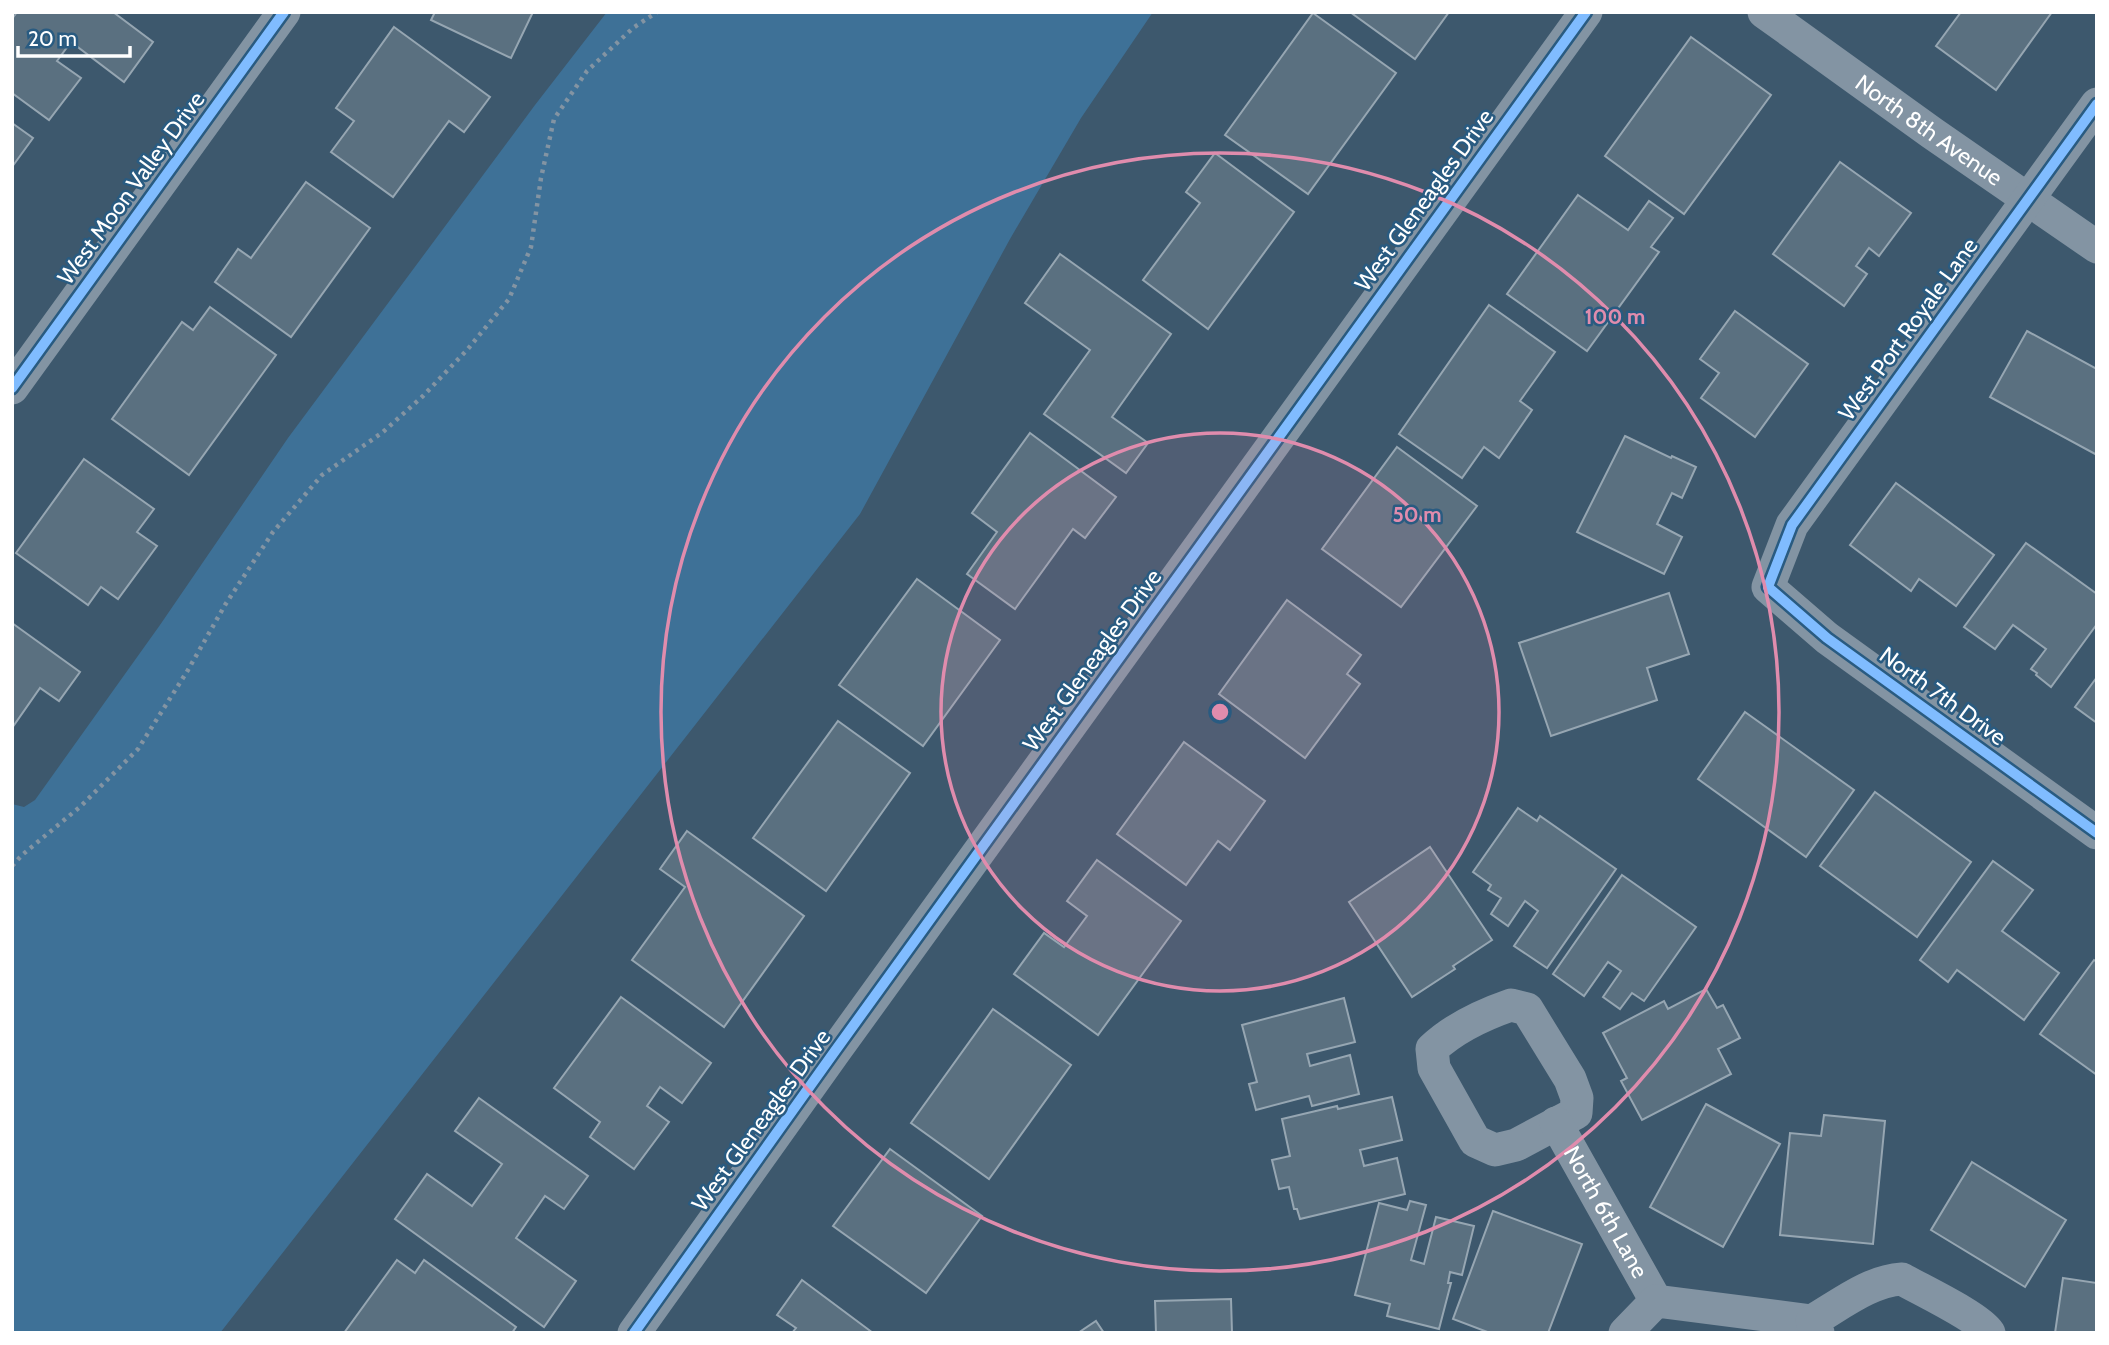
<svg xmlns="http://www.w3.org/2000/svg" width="2109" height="1345" viewBox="0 0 2109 1345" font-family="Cabin,sans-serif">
  <rect width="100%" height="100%" fill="#3d586d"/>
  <path fill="#3e7197" d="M607,12H1153L1081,118L1010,239L860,514L220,1333H12V804L24,807L35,800L160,625L288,438L535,105Z"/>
  <g fill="#5a7080" stroke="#96a6b2" stroke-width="2">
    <path d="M17,12H113L153,42L124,82L71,42L57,61L81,78L49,120L12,93V19Z"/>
    <path d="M435,12H533L511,58L431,20Z"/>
    <path d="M1350,12H1449L1415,59Z"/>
    <path d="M1961,12H2052L1996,90L1936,46Z"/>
    <path d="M1313,13L1396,73L1308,194L1225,135Z"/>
    <path d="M394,27L490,97L464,132L449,121L393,197L331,152L354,121L336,108Z"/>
    <path d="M1691,37L1771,95L1684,214L1605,156Z"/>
    <path d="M12,123L33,138L12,167Z"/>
    <path d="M1215,153L1294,212L1208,329L1143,280L1200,203L1186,192Z"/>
    <path d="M1840,162L1911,213L1879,256L1869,248L1856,266L1867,274L1844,306L1773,254Z"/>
    <path d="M306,182L370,228L291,337L215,282L238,249L251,258Z"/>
    <path d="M1578,195L1628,230L1649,201L1673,218L1651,247L1659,252L1587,351L1507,294Z"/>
    <path d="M1060,254L1171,334L1112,417L1148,443L1126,473L1044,414L1090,350L1025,303Z"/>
    <path d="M1489,305L1555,352L1520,401L1532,410L1499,458L1484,447L1462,478L1399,434Z"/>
    <path d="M210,307L276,355L189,475L112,419L182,322L193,330Z"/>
    <path d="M1735,311L1808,364L1755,437L1701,398L1719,373L1700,359Z"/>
    <path d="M2027,331L2097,369V455L1990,397Z"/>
    <path d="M1030,433L1116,497L1085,538L1073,529L1015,609L967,574L997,532L972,513Z"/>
    <path d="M1625,436L1671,458L1672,456L1696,467L1682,498L1672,493L1657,524L1682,537L1664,574L1577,532Z"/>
    <path d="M1397,447L1477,506L1401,607L1322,549Z"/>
    <path d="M84,459L154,509L137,532L157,546L118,599L101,587L88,605L16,553Z"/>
    <path d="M1896,483L1994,555L1956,606L1919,579L1911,591L1850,545Z"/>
    <path d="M2026,543L2097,594V624L2051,687L2036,675L2037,673L2031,669L2046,649L2013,625L1995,649L1964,627Z"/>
    <path d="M917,579L1000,640L923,746L839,685Z"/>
    <path d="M1669,593L1689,654L1647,668L1657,700L1551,736L1519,643Z"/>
    <path d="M1287,600L1361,655L1347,674L1360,684L1305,758L1219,694Z"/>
    <path d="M12,623L80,672L59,701L40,688L12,728Z"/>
    <path d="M2097,677V723L2075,707Z"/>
    <path d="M1745,712L1854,790L1806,857L1698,779Z"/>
    <path d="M838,721L910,773L826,891L753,838Z"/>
    <path d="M1184,742L1265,801L1230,850L1218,841L1186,885L1117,834Z"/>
    <path d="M1875,792L1971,862L1917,937L1820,866Z"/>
    <path d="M1518,808L1537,821L1540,816L1616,869L1547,968L1514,946L1538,911L1525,901L1508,926L1491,914L1501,898L1488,890L1491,885L1473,872Z"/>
    <path d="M687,831L804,916L724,1027L632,960L685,887L660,869Z"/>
    <path d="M1430,847L1492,940L1453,966L1455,969L1412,997L1349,902Z"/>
    <path d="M1097,860L1181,921L1098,1035L1014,974L1044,933L1064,947L1087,916L1067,901Z"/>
    <path d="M1993,861L2033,890L2002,931L2059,973L2024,1020L1957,970L1948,982L1920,960Z"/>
    <path d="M1622,875L1696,927L1644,1001L1632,993L1620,1009L1603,997L1621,971L1608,962L1584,996L1553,974Z"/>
    <path d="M2094,960L2097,962V1075L2040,1034Z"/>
    <path d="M1706,989L1717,1008L1723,1005L1740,1038L1718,1049L1731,1074L1642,1120L1621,1081L1627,1078L1603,1033L1664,1001L1668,1009Z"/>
    <path d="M621,997L711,1063L682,1103L660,1087L647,1106L669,1122L634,1169L590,1137L600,1122L554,1088Z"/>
    <path d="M1344,998L1355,1042L1307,1054L1310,1066L1350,1055L1359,1094L1312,1106L1309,1096L1256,1110L1249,1084L1257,1082L1242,1025Z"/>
    <path d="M993,1009L1071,1065L989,1179L911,1123Z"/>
    <path d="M1392,1097L1402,1140L1360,1150L1364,1166L1397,1158L1405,1194L1300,1219L1297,1209H1294L1289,1187L1279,1189L1272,1160L1290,1156L1282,1119L1337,1106L1338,1109Z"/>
    <path d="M479,1098L588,1176L564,1209L545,1196L516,1238L576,1281L544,1327L395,1219L427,1174L472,1206L502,1164L455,1131Z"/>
    <path d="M1706,1104L1780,1144L1723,1247L1650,1207Z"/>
    <path d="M1824,1115L1885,1121L1873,1244L1780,1235L1790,1133L1821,1136Z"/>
    <path d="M890,1149L982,1216L926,1293L833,1226Z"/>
    <path d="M1972,1162L2066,1220L2025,1287L1931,1230Z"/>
    <path d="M1410,1201L1426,1205L1411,1260L1424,1264L1436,1217L1474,1226L1462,1275L1450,1272L1448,1283H1451L1439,1329L1387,1316L1390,1304L1355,1295L1379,1203L1407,1210Z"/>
    <path d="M1493,1211L1582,1244L1548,1333H1490L1453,1319Z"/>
    <path d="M397,1260L415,1273L424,1260L516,1327L512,1333H344Z"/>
    <path d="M2063,1278L2097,1283V1333H2055Z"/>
    <path d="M802,1280L873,1333H792L796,1328L777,1315Z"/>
    <path d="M1231,1299L1232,1333H1156L1155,1301Z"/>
    <path d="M1096,1321L1104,1333H1078Z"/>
  </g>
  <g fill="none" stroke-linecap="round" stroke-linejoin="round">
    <path stroke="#8394a3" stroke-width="4.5" stroke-dasharray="3.5 5" stroke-linecap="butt" d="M12,866L22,855L81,806L138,749L188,670L225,605L273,532L322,475L383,432L423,396L467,350L509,299L531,247L541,178L554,119L587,71L633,28L657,12"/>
    <g stroke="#8394a3" stroke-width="33">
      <path id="s1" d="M1764,12L1932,133L2097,247"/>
      <path d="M2097,104L1792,525L1768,587L1827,638L2097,833"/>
      <path d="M12,388L284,12"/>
      <path d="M1511,1005L1527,1009L1570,1079L1577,1098L1576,1113L1516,1145L1495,1150L1475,1141L1434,1068L1432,1049C1454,1028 1482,1015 1511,1005Z"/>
      <path id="s2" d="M1556,1123L1656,1301"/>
      <path d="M634,1333L835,1051L1586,12"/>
      <path d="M1625,1333L1656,1301L1812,1321"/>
      <path d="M1818,1333L1812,1321C1840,1305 1869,1281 1902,1279C1921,1290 1979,1317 1989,1333"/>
    </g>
    <defs>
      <g id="cycleway">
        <path d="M2097,104L1792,525L1768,587L1827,638L2097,833"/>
        <path d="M12,388L284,12"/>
        <path d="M634,1333L835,1051L1586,12"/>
      </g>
    </defs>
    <use href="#cycleway" stroke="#295b81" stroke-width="15"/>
    <use href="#cycleway" stroke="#80bcff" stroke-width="10"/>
  </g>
  <circle cx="1220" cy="712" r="279" fill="#e08cad" fill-opacity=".12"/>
  <g fill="none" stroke="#e08cad" stroke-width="3.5">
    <circle cx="1220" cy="712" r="279"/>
    <circle cx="1220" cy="712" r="559"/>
  </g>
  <g text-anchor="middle" stroke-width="5" stroke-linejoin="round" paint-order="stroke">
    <g font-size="23" fill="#fff" stroke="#295b81">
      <text dy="8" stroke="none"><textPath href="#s1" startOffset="203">North 8th Avenue</textPath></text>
      <text transform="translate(131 188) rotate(-54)" y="8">West Moon Valley Drive</text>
      <text transform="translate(1424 200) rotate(-54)" y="8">West Gleneagles Drive</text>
      <text transform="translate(1908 329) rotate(-54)" y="8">West Port Royale Lane</text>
      <text transform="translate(1092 660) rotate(-54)" y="8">West Gleneagles Drive</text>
      <text transform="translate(1943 696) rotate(36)" y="8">North 7th Drive</text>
      <text transform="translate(761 1120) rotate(-54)" y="8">West Gleneagles Drive</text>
      <text dy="8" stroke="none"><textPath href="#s2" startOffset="102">North 6th Lane</textPath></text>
    </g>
  </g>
  <circle cx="1220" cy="712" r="10" fill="#e08cad" stroke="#295b81" stroke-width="3.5"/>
  <g font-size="21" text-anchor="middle" font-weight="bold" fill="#e08cad" stroke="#295b81" stroke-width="5" stroke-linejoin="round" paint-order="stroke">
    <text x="1615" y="324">100 m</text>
    <text x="1417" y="522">50 m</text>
  </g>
  <rect width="2109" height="1345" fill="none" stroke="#ffffff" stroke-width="28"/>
  <path d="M18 46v10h112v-10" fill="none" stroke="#ffffff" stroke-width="3.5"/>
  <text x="28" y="46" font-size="21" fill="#ffffff" stroke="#295b81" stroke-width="5" paint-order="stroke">20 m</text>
</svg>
